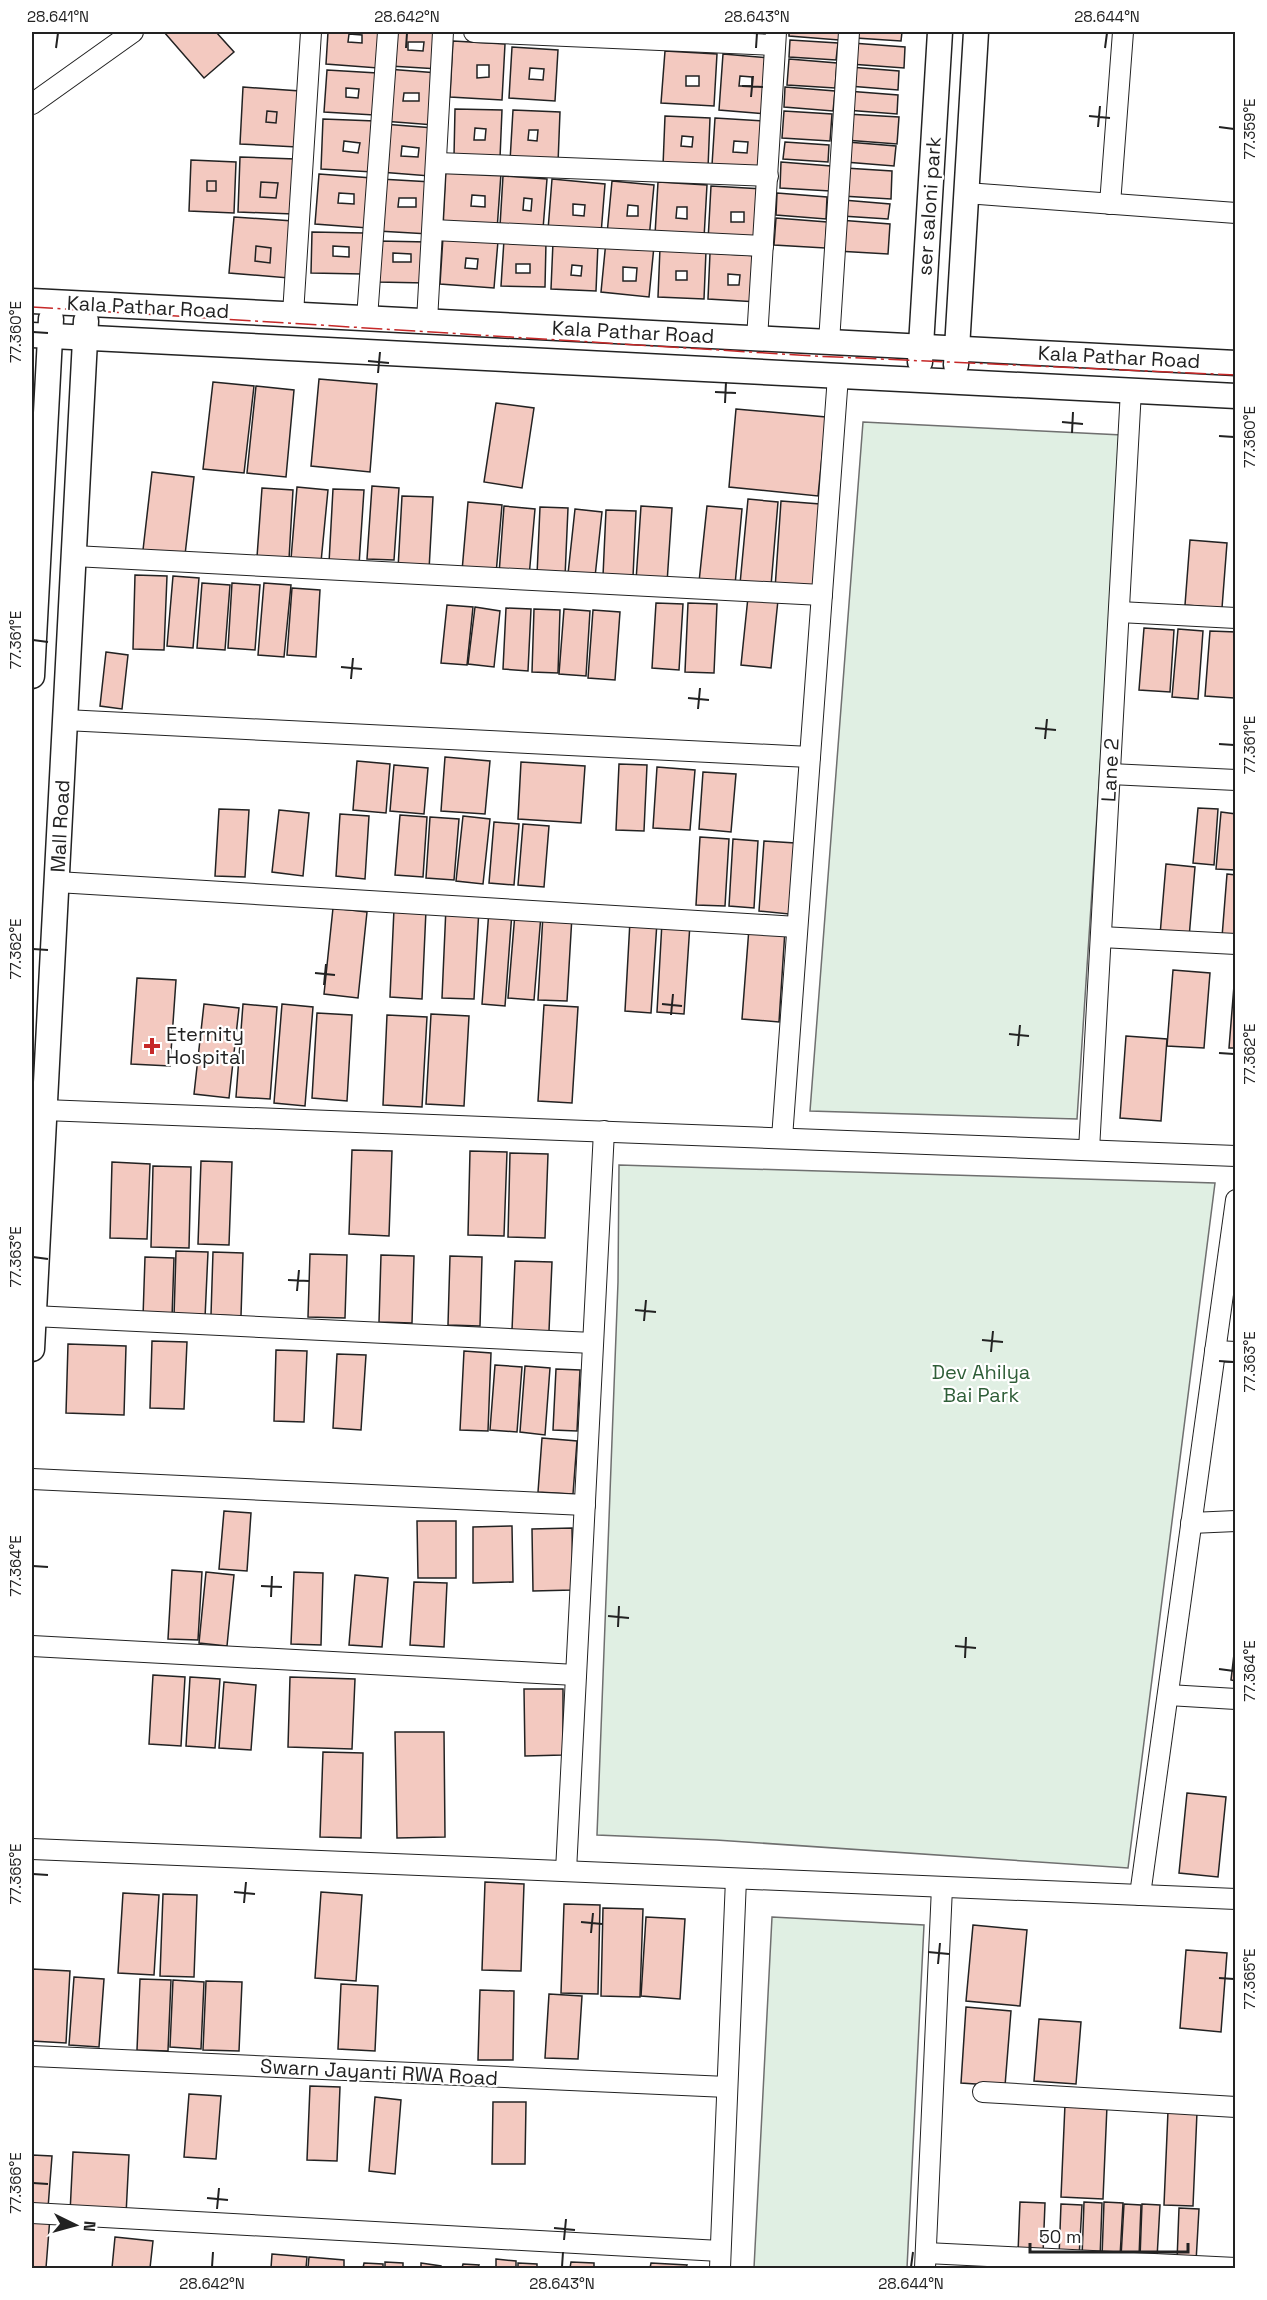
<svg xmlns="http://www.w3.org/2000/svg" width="1267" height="2300" viewBox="0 0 1267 2300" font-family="'Space Grotesk',sans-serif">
  <rect width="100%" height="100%" fill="#fff"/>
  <g fill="#e0efe3" stroke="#6f6f6f" stroke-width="1.5">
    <path d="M863,422L1122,435L1077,1119L810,1111Z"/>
    <path d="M619,1165L1215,1183L1128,1868L716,1840L597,1835L618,1282Z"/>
    <path d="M772,1917L924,1925L907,2268H754Z"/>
  </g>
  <g fill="#f3c9c0" stroke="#222" stroke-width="1.5" fill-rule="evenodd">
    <path d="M164,32H216L234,52L204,78Z"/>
    <path d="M328,32H380L378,68L326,64ZM349,34L362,35V43L348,42Z"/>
    <path d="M392,32H441L439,69L390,66ZM408,42H424L423,51L408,50Z"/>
    <path d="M721,32H771V40L720,37Z"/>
    <path d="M789,32H840L839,40L789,36Z"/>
    <path d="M856,32H902L901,41L856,38Z"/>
    <path d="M790,40L838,43L836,60L789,57Z"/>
    <path d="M453,41L505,44L502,100L450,97ZM477,65H489V77L477,78Z"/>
    <path d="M852,43L905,47L904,68L850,64Z"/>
    <path d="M512,47L558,50L555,101L509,98ZM530,68L544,69L543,80L529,79Z"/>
    <path d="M665,51L717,54L714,106L661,103ZM686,76H699V86H686Z"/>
    <path d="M723,54L770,58L766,114L719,110ZM740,76L752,77V86H739Z"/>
    <path d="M789,59L837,63L835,88L787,85Z"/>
    <path d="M850,67L899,71L898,90L849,86Z"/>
    <path d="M387,69L438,73L434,125L383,121ZM404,93H419V101H403Z"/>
    <path d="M327,70L377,73L374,115L324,112ZM346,88L359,89L358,98L346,97Z"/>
    <path d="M243,87L300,91L297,147L240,144Z"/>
    <path d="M785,87L835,91L833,111L784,107Z"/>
    <path d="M847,91L898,95L897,114L846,110Z"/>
    <path d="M455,109L502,110L500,158L454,156ZM475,128L486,129L485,140H474Z"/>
    <path d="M513,110L560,112L558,163L510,161ZM529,130H538L537,141L528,140Z"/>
    <path d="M267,111L277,112L276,123L266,122Z"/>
    <path d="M784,111L832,114L830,141L782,138Z"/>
    <path d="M847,114L899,117L897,144L845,140Z"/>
    <path d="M665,116L710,118L708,168L663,166ZM682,136L693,137L692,147L681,146Z"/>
    <path d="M715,118L765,121L762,168L712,165ZM734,141L748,142L747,153L733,152Z"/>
    <path d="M323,119L375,121L373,172L321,169ZM344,141L360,143L358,153L343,151Z"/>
    <path d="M383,124L434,128L430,176L380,172ZM402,146L419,148L418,157L401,156Z"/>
    <path d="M785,142L829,145L828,162L783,159Z"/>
    <path d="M847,142L896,146L894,166L845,162Z"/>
    <path d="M240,157L295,159L293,214L238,212Z"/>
    <path d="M191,160L236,162L234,213L189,211Z"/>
    <path d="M781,162L831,166L830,191L780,188Z"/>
    <path d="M845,168L892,171L891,199L842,196Z"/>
    <path d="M446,170L501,173L497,230L443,227ZM472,195L485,196V207L471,206Z"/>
    <path d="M319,174L372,178L368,228L315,224ZM339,193L354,194V204L338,203Z"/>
    <path d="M503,176L547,179L543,229L500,226ZM524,198L532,199L531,211L523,210Z"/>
    <path d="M380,179L432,182L429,234L378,231ZM399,198H416V207H398Z"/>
    <path d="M552,179L605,184L601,234L548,230ZM573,204L585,205L584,216L573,215Z"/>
    <rect x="207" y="181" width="9" height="10"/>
    <path d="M612,181L654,185L649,239L607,234ZM628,205L638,206V216H627Z"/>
    <path d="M261,182L278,183L276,198L260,197Z"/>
    <path d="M658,182L707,185L704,238L655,235ZM677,207H687V219L676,218Z"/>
    <path d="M711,186L763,189L761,243L708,241ZM731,212H744V222H731Z"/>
    <path d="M777,193L827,197L826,219L776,215Z"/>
    <path d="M843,200L890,204L888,219L842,216Z"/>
    <path d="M234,217L293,221L289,278L229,273Z"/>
    <path d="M776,218L827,222L825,248L774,245Z"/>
    <path d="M839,220L890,224L888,254L837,251Z"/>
    <path d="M312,232L364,233L363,274L311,273ZM333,246L349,247V257L333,256Z"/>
    <path d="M443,237L498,241L494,288L440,284ZM466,258L478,259L477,269L465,268Z"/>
    <path d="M504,240L546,242L545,287L501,286ZM516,264H530V273H516Z"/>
    <path d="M378,241L428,242L426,283L377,282ZM393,253L411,254V262H393Z"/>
    <path d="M606,241L654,246L649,297L601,292ZM623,267L637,268L636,281H623Z"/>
    <path d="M553,242L598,244L596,291L551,289ZM572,265L582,266L581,276L571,275Z"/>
    <path d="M256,246L271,248L270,263L255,261Z"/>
    <path d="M660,248L706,251L704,299L658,297ZM676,271H687V280H676Z"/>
    <path d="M710,253L760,256L758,302L708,299ZM728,274L740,275L739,285H728Z"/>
    <path d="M319,379L377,384L370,472L311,466Z"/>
    <path d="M213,382L254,386L244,473L203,469Z"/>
    <path d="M256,386L294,390L286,477L247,473Z"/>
    <path d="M496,403L534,408L522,488L484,482Z"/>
    <path d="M736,409L826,417L818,496L729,487Z"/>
    <path d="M152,472L194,477L185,555L143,550Z"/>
    <path d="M372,486L399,488L394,560L367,559Z"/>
    <path d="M297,487L328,490L321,562L291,559Z"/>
    <path d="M262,488L293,490L289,559L257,557Z"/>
    <path d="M333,489L364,490L359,565L329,563Z"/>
    <path d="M402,496L433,497L429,570L398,569Z"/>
    <path d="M748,499L778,502L771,586L740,584Z"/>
    <path d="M781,501L820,504L814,592L775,589Z"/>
    <path d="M468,502L502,505L496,574L462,571Z"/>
    <path d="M504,506L535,509L529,577L499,574Z"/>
    <path d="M641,506L672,508L667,583L636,581Z"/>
    <path d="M707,506L742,509L735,585L699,582Z"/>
    <path d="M540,507L568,508L565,577L537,575Z"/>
    <path d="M575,509L602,512L595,577L568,574Z"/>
    <path d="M606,510L636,511L633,577L603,576Z"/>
    <path d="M1190,540L1227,543L1222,608L1185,605Z"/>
    <path d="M135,575L167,576L164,650L133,649Z"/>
    <path d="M173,576L199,578L193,648L167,646Z"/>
    <path d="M202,583L230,585L225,650L197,648Z"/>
    <path d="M232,583L260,585L255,650L228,648Z"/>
    <path d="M264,583L291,585L284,657L258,655Z"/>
    <path d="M292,588L320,590L316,657L287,655Z"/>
    <path d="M748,597L778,600L771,668L741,665Z"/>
    <path d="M656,603L683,604L679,670L652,668Z"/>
    <path d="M688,603L717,604L714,673L685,672Z"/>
    <path d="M447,605L473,607L467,665L441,663Z"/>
    <path d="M475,607L500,611L494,667L468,664Z"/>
    <path d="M506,608L531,609L528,671L503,669Z"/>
    <path d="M534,609L560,610L558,673L532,672Z"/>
    <path d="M564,609L590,611L586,676L559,674Z"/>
    <path d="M593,610L620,612L615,680L588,678Z"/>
    <path d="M1144,628L1174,630L1170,692L1139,690Z"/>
    <path d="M1178,629L1203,631L1198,699L1172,697Z"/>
    <path d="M1210,631L1236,632L1234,698L1205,696Z"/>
    <path d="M106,652L128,655L122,709L100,706Z"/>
    <path d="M445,757L490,761L485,814L441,811Z"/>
    <path d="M357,761L390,764L386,813L353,810Z"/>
    <path d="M521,762L585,766L581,823L518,819Z"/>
    <path d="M619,764L647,765L644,831L616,830Z"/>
    <path d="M394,765L428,768L424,814L390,811Z"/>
    <path d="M657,767L695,770L690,830L653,828Z"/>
    <path d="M703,772L736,774L731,832L699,829Z"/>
    <path d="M1198,808L1218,809L1214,865L1193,863Z"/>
    <path d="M219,809L249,810L245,877L215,876Z"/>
    <path d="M279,810L309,813L303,876L272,872Z"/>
    <path d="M1221,812L1236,814L1235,870L1216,869Z"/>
    <path d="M340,814L369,816L365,879L336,876Z"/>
    <path d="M400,815L427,817L423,877L395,875Z"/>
    <path d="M463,816L490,819L483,884L456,881Z"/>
    <path d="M430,817L459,819L454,880L426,878Z"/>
    <path d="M494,822L519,824L514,885L489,883Z"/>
    <path d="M523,824L549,826L544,887L518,885Z"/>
    <path d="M700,837L729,839L725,906L696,905Z"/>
    <path d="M733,839L758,841L754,908L729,906Z"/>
    <path d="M764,841L795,843L789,914L759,911Z"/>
    <path d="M1166,864L1195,867L1189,938L1160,935Z"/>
    <path d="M1227,874L1236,875V938L1222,937Z"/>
    <path d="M446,907L479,908L474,999L442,998Z"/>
    <path d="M333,908L367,912L358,998L324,994Z"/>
    <path d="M394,909L426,910L422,999L390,997Z"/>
    <path d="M489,910L512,912L505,1006L482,1004Z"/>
    <path d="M515,913L541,915L534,1000L508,998Z"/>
    <path d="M543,915L572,916L567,1001L538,1000Z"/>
    <path d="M630,921L657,922L651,1013L625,1011Z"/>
    <path d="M662,922L690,924L684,1014L657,1012Z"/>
    <path d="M749,928L785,930L779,1022L742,1019Z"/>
    <path d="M1173,970L1210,973L1204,1048L1167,1046Z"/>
    <path d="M1235,973H1236V1048H1229Z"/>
    <path d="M137,978L176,980L170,1066L131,1064Z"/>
    <path d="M204,1004L239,1008L229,1098L194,1094Z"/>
    <path d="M243,1004L277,1007L270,1099L236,1097Z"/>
    <path d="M282,1004L313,1007L305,1106L274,1103Z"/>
    <path d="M544,1005L578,1007L572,1103L538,1101Z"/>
    <path d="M317,1013L352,1015L347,1101L312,1098Z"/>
    <path d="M431,1014L469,1016L464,1106L426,1104Z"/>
    <path d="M387,1015L427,1017L422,1107L383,1105Z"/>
    <path d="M1126,1036L1167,1039L1161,1121L1120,1118Z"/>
    <path d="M352,1150L392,1151L389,1236L349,1234Z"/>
    <path d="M470,1151L507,1152L504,1236L468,1235Z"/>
    <path d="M510,1153L548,1154L545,1238L508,1237Z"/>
    <path d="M201,1161L232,1162L229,1245L198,1244Z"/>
    <path d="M112,1162L150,1164L147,1239L110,1238Z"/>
    <path d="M153,1166L191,1167L189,1248L151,1247Z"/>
    <path d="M176,1251L208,1252L205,1318L174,1317Z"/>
    <path d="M213,1252L243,1253L241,1316L211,1315Z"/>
    <path d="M310,1254L347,1255L345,1318L308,1317Z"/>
    <path d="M381,1255L414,1256L412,1323L379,1322Z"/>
    <path d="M450,1256L482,1257L480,1326L448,1325Z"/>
    <path d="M145,1257L174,1258L172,1318L143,1317Z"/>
    <path d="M515,1261L552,1262L549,1331L512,1330Z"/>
    <path d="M152,1341L187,1342L184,1409L150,1408Z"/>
    <path d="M68,1344L126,1346L124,1415L66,1413Z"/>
    <path d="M276,1350L307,1351L304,1422L274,1421Z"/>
    <path d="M464,1351L491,1353L488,1431L460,1430Z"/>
    <path d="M337,1354L366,1355L361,1430L333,1428Z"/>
    <path d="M495,1365L522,1367L517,1432L490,1430Z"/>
    <path d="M525,1366L550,1368L545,1435L520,1432Z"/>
    <path d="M556,1369L580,1370L577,1431L553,1430Z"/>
    <path d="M542,1438L577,1441L573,1494L538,1492Z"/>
    <path d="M224,1511L251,1513L247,1571L219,1569Z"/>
    <path d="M417,1521H456V1578H418Z"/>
    <path d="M512,1526L513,1582L473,1583V1527Z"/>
    <path d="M572,1528L573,1590L533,1591L532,1529Z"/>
    <path d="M172,1570L202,1572L198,1640L168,1639Z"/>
    <path d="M206,1572L234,1575L227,1646L199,1643Z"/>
    <path d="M294,1572L323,1573L321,1645L291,1644Z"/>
    <path d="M355,1575L388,1578L382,1647L349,1645Z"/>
    <path d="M414,1582L447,1583L444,1647L410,1645Z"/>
    <path d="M1236,1637V1681L1231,1680Z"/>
    <path d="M153,1675L185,1677L181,1746L149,1744Z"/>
    <path d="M190,1677L220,1679L215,1748L186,1746Z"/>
    <path d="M290,1677L355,1679L352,1749L288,1747Z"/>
    <path d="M224,1682L256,1685L251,1750L219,1748Z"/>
    <path d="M524,1689H563V1755L525,1756Z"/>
    <path d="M395,1732H444L445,1837L397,1838Z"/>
    <path d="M323,1752L363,1753L361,1838L320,1837Z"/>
    <path d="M1187,1793L1226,1797L1218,1877L1179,1873Z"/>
    <path d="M485,1882L524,1884L521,1971L482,1970Z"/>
    <path d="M321,1892L362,1895L356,1981L315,1978Z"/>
    <path d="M123,1893L159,1895L154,1975L118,1973Z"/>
    <path d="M163,1894L197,1895L194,1977L160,1976Z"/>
    <path d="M564,1904L600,1905L598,1994L561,1993Z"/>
    <path d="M603,1908L643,1909L640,1997L601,1996Z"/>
    <path d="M646,1917L685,1919L680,1999L641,1996Z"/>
    <path d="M973,1925L1027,1930L1020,2006L966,2001Z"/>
    <path d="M1186,1950L1227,1953L1221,2032L1180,2028Z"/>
    <path d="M32,1969L70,1971L66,2043L32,2041Z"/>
    <path d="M74,1977L104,1979L99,2047L69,2045Z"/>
    <path d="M140,1979L171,1980L168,2051L137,2050Z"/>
    <path d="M173,1980L204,1982L201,2049L170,2047Z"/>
    <path d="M206,1981L242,1982L239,2051L203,2050Z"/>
    <path d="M341,1984L378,1986L375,2051L338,2049Z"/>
    <path d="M480,1990L514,1991L513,2060H478Z"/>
    <path d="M549,1994L582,1996L578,2059L545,2058Z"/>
    <path d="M966,2007L1011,2011L1005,2086L961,2083Z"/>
    <path d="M1039,2019L1081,2022L1076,2084L1034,2081Z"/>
    <path d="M310,2086L340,2087L337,2161L307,2160Z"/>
    <path d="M189,2094L221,2096L216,2159L184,2157Z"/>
    <path d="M375,2097L401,2100L395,2174L369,2171Z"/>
    <path d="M493,2102H526L525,2164H492Z"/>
    <path d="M1065,2104L1107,2106L1103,2199L1061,2197Z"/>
    <path d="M1168,2111L1197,2112L1193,2206L1164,2205Z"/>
    <path d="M73,2152L129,2155L126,2215L70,2213Z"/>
    <path d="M32,2155L52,2156L48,2208L32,2207Z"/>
    <path d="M1020,2202L1045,2203L1043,2254L1018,2253Z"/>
    <path d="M1084,2202L1102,2203L1100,2259L1082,2258Z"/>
    <path d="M1104,2202L1123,2203L1120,2257H1102Z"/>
    <path d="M1061,2204L1082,2205L1079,2258L1059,2257Z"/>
    <path d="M1124,2204L1141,2205L1139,2257H1121Z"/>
    <path d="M1142,2204L1160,2205L1157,2258H1140Z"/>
    <path d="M1179,2208L1199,2209L1196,2262L1177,2261Z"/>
    <path d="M32,2216L50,2217L46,2268H32Z"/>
    <path d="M115,2237L153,2241L150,2268H112Z"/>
    <path d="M272,2254L307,2257L306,2268H271Z"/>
    <path d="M309,2257L344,2260V2268H308Z"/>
    <path d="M496,2259L516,2261V2268H496Z"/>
    <path d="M385,2262L403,2263V2268H385Z"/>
    <path d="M571,2262L594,2263V2268H570Z"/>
    <path d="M364,2263L383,2264V2268H363Z"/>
    <path d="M421,2263L441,2266V2268H421Z"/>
    <path d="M518,2263L537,2264V2268H518Z"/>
    <path d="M651,2263L687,2265L686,2268H650Z"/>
    <path d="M463,2264L479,2265L478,2268H462Z"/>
  </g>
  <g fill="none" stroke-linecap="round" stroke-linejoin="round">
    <defs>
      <g id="minor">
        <path d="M474,32L775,45"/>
        <path d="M32,104L133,32"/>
        <path d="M437,163L768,176"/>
        <path d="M966,193L1236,213"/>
        <path d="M1110,204L1123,32"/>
        <path d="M433,230L763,246"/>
        <path d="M293,314L311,32"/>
        <path d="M367,318L388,32"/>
        <path d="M427,321L443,32"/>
        <path d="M757,339L776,32"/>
        <path d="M829,342L849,32"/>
        <path d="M74,556L822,595"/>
        <path d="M1119,612L1236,618"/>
        <path d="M65,720L810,757"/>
        <path d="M1110,774L1236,780"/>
        <path d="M57,882L797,927"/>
        <path d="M1101,937L1236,944"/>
        <path d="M44,1110L1236,1156"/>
        <path d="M782,1138L838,376"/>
        <path d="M1089,1150L1131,390"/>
        <path d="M33,1316L593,1343"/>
        <path d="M1215,1351L1236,1352"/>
        <path d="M32,1479L585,1505"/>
        <path d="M1191,1523L1236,1521"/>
        <path d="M32,1646L576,1675"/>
        <path d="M1168,1695L1236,1699"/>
        <path d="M32,1849L1236,1899"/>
        <path d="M566,1871L604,1131"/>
        <path d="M1140,1895L1236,1200"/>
        <path d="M32,2056L727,2087"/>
        <path d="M983,2092L1236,2107"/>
        <path d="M32,2213L720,2251"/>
        <path d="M926,2253L1236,2268"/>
        <path d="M720,2268L736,1879"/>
        <path d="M925,2268L942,1887"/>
      </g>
      <g id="tertiary">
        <path d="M32,301L1236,363"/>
        <path d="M32,335L1236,396"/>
        <path d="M920,362L940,32"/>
        <path d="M956,365L976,32"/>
        <path d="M32,676L51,319"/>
        <path d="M32,1349L86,321"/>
      </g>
    </defs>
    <use href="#minor" stroke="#222" stroke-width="22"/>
    <use href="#tertiary" stroke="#222" stroke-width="27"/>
    <use href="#minor" stroke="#fff" stroke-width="20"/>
    <use href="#tertiary" stroke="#fff" stroke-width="24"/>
    <path stroke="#c62828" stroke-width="1.5" stroke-dasharray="21 4.5 3 4.5" stroke-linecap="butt" d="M32,307L814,356L1236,375"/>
  </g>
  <path fill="none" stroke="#222" stroke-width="2" d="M56,48L58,33M406,48L407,33M756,48L757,33M1105,48L1107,33M742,86L763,87M751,97L753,76M1089,116L1110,118M1098,127L1100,106M1219,127L1234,129M33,332L48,333M368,361L389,363M378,373L380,352M715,392L736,393M725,403L726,382M1062,422L1083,424M1072,433L1073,412M1219,436L1234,437M33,640L48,642M341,667L362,669M351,679L353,658M688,698L709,700M698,709L700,688M1035,728L1056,730M1045,739L1047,719M1219,744L1234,745M33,949L48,950M315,973L335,975M324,985L326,964M662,1004L682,1006M671,1015L673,994M1009,1034L1029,1036M1018,1046L1020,1025M1219,1053L1234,1054M33,1257L48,1259M288,1280L309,1281M297,1291L299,1270M635,1310L656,1312M644,1321L646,1300M982,1340L1003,1342M991,1352L993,1331M1219,1361L1234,1362M33,1566L48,1567M261,1586L282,1587M271,1597L272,1576M608,1616L629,1618M618,1627L619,1606M955,1646L976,1648M965,1658L966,1637M1219,1669L1234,1671M33,1874L48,1875M234,1892L255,1894M244,1903L246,1882M581,1922L602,1924M591,1933L593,1913M928,1952L949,1954M938,1964L940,1943M1219,1978L1234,1979M33,2183L48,2184M207,2198L228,2200M217,2209L219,2188M554,2228L575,2230M564,2240L566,2219M212,2267L213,2252M562,2267L563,2252M911,2267L913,2252"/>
  <path fill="#c62828" stroke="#fff" stroke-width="2" d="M149 1037h6v6h6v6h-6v6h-6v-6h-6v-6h6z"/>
  <g text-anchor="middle" stroke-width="4.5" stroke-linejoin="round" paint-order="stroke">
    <g font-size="20" fill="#222" stroke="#fff">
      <text transform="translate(929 206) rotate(-86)" y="7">ser saloni park</text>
      <text transform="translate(148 307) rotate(3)" y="7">Kala Pathar Road</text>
      <text transform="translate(633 332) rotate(3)" y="7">Kala Pathar Road</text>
      <text transform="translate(1119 357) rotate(3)" y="7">Kala Pathar Road</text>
      <text transform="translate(1110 770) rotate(-87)" y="7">Lane 2</text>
      <text transform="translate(60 826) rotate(-87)" y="7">Mall Road</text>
      <text transform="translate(379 2072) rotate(3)" y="7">Swarn Jayanti RWA Road</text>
    </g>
    <g font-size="20" fill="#222" stroke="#fff" text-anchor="start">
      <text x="166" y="1041">Eternity<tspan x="166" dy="23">Hospital</tspan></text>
    </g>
    <g font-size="20" fill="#2f5e38" stroke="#fff">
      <text x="981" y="1379">Dev Ahilya<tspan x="981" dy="23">Bai Park</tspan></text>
    </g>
  </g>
  <rect width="1267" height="2300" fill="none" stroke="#ffffff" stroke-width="66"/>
  <g transform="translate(75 2225) rotate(95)" stroke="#ffffff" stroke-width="4.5" paint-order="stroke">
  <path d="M0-4.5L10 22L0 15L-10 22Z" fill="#222222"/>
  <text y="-9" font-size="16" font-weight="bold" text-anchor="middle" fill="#222222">N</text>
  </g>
  <path d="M1030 2243v9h158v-9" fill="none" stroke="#222222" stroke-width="3"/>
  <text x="1039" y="2243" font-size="18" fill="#222222" stroke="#ffffff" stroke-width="4.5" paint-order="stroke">50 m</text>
  <rect x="33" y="33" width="1201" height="2234" fill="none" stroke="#222" stroke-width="2"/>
  <g font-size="15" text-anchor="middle" fill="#222">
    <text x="58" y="22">28.641°N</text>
    <text x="407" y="22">28.642°N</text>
    <text x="757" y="22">28.643°N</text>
    <text x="1107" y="22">28.644°N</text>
    <text transform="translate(1250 129) rotate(-90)" y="5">77.359°E</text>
    <text transform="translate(16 332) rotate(-90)" y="5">77.360°E</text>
    <text transform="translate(1250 437) rotate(-90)" y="5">77.360°E</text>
    <text transform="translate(16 640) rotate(-90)" y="5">77.361°E</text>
    <text transform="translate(1250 745) rotate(-90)" y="5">77.361°E</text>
    <text transform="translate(16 949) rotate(-90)" y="5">77.362°E</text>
    <text transform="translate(1250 1054) rotate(-90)" y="5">77.362°E</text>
    <text transform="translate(16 1257) rotate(-90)" y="5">77.363°E</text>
    <text transform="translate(1250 1362) rotate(-90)" y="5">77.363°E</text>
    <text transform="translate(16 1566) rotate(-90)" y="5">77.364°E</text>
    <text transform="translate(1250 1671) rotate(-90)" y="5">77.364°E</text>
    <text transform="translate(16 1874) rotate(-90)" y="5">77.365°E</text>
    <text transform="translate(1250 1979) rotate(-90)" y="5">77.365°E</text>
    <text transform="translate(16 2183) rotate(-90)" y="5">77.366°E</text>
    <text x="212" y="2289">28.642°N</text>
    <text x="562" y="2289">28.643°N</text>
    <text x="911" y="2289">28.644°N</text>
  </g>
</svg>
